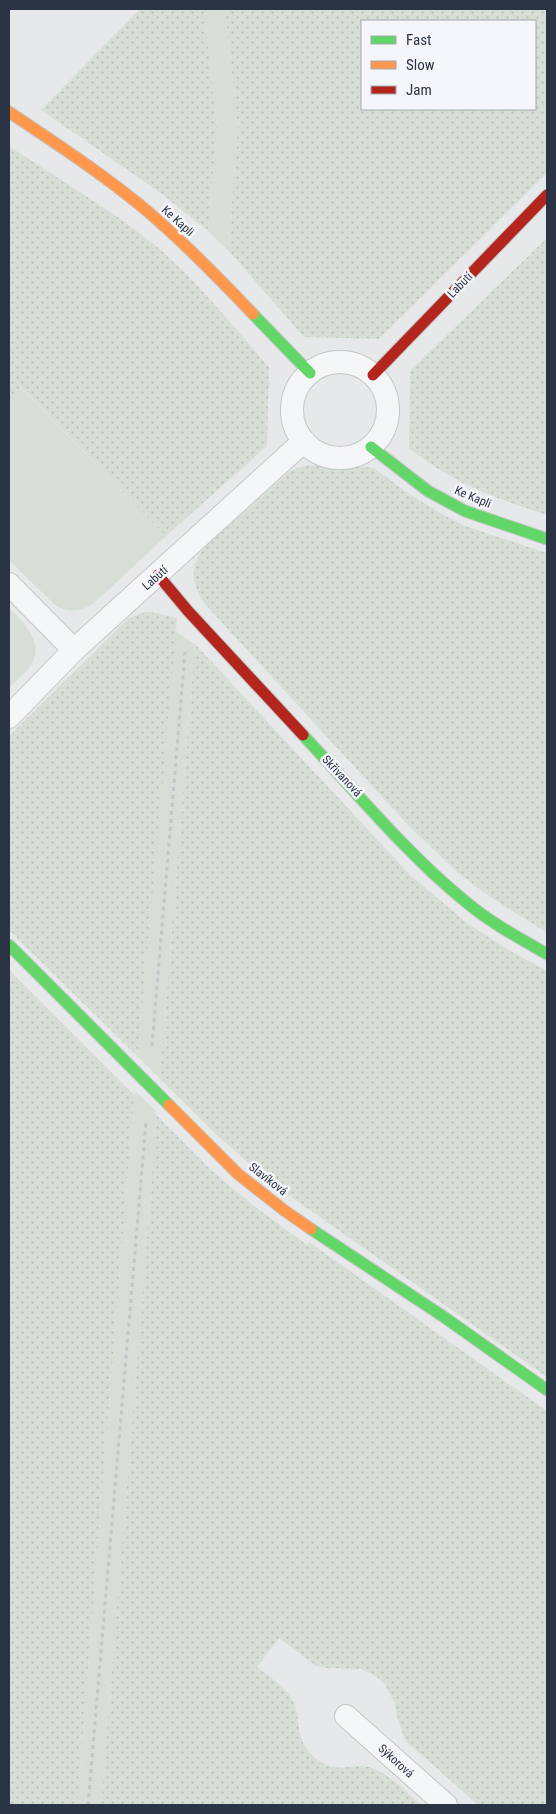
<svg xmlns="http://www.w3.org/2000/svg" width="556" height="1814" viewBox="0 0 556 1814" font-family="'Roboto Condensed',sans-serif">
  <defs>
    <pattern id="garden-dots" width="8" height="8" patternUnits="userSpaceOnUse" patternTransform="scale(1.25)"><rect width="8" height="8" fill="#d6ded6"/><path d="M2 2h.1M6 6h.1" fill="none" stroke="#b8bfb9" stroke-width="1.8" stroke-linecap="round"/></pattern>
  </defs>
  <rect width="100%" height="100%" fill="#e6e8ea"/>
  <g fill="#d6ded6">
    <path d="M204,9H225L238,127L228,250L208,231L217,127Z"/>
    <path d="M20,387L166,536L93,604C80,612 68,613 55,605L9,560V401Z"/>
    <path d="M9,608C25,624 47,645 29,668C23,675 15,681 9,688Z"/>
    <path d="M175,631L195,644L160,1079L138,1057Z"/>
    <path d="M136,1092L155,1110L157,1116L101,1805H77L134,1095Z"/>
  </g>
  <g fill="url(#garden-dots)" fill-rule="evenodd">
    <path d="M140,9H204L217,127L208,231L162,194L41,110Z"/>
    <path d="M225,9H547V173L379,339L304,337L228,250L238,127ZM535,21V109H362V21Z"/>
    <path d="M9,146C58,179 111,209 157,247C199,283 233,326 269,367L267,446L166,536L21,387L9,401Z"/>
    <path d="M547,238V515C495,498 452,483 409,448L410,371Z"/>
    <path d="M308,465L341,468L352,466L374,468L409,494L442,514L465,526L547,553V933L489,896L458,873L409,826L204,603C191,582 189,569 204,548L288,473L297,468Z"/>
    <path d="M145,612L157,613L177,618L138,1057L9,930V736L129,618Z"/>
    <path d="M195,644L410,875L467,923L505,948L547,971V1377L273,1184L219,1137L160,1079Z"/>
    <path d="M9,970L134,1095L77,1805H9Z"/>
    <path d="M157,1116L210,1169L250,1203L307,1245L309,1242L547,1411V1805H478L405,1740L397,1716L395,1704L384,1683L374,1675L361,1669L326,1668L316,1666L279,1638L257,1667C268,1676 284,1686 291,1698C304,1717 291,1736 314,1757C337,1777 350,1761 372,1768C388,1773 408,1794 421,1805H101Z"/>
  </g>
  <g fill="none" stroke-linecap="round" stroke-linejoin="round">
    <defs>
      <g id="street">
        <circle cx="340" cy="410" r="48"/>
        <path d="M9,584L74,650"/>
        <path d="M9,717L74,650L304,441"/>
        <path d="M346,1716L446,1805"/>
      </g>
      <g id="fast">
        <path d="M253,314L310,373"/>
        <path d="M371,447L428,491L465,511L547,539"/>
        <path d="M303,735C355,791 408,855 466,902C491,923 519,938 547,954"/>
        <path d="M9,945L169,1105"/>
        <path d="M311,1229L444,1317L547,1390"/>
      </g>
      <g id="slow">
        <path d="M9,112C54,142 98,171 140,205C180,238 217,276 253,314"/>
        <path d="M169,1105L238,1174L285,1211L311,1229"/>
      </g>
      <g id="jam">
        <path d="M373,375L547,195"/>
        <path d="M158,575L188,611L303,735"/>
      </g>
    </defs>
    <use href="#street" stroke="#c4c6c8" stroke-width="24"/>
    <use href="#fast" stroke="#c4c6c8" stroke-width="13"/>
    <use href="#slow" stroke="#c4c6c8" stroke-width="13"/>
    <use href="#jam" stroke="#c4c6c8" stroke-width="13"/>
    <g stroke="#c5c6ca" stroke-width="3" stroke-dasharray="4 4" stroke-linecap="butt">
      <path d="M152,1046L185,652"/>
      <path d="M88,1805L146,1122"/>
    </g>
    <use href="#street" stroke="#f5f6f7" stroke-width="22"/>
    <use href="#fast" stroke="#63d668" stroke-width="11"/>
    <use href="#slow" stroke="#ff974d" stroke-width="11"/>
    <use href="#jam" stroke="#b3261e" stroke-width="11"/>
  </g>
  <g text-anchor="middle" stroke-width="5" stroke-linejoin="round" paint-order="stroke">
    <g font-size="12" fill="#2b3445" stroke="#f4f6f9">
      <text transform="translate(178 221) rotate(42)" y="4">Ke Kapli</text>
      <text transform="translate(460 285) rotate(-46)" y="4">Labutí</text>
      <text transform="translate(473 497) rotate(23)" y="4">Ke Kapli</text>
      <text transform="translate(155 578) rotate(-42)" y="4">Labutí</text>
      <text transform="translate(342 776) rotate(47)" y="4">Skřivanová</text>
      <text transform="translate(268 1179) rotate(38)" y="4">Slavíková</text>
      <text transform="translate(396 1761) rotate(42)" y="4">Sýkorová</text>
    </g>
  </g>
  <rect width="556" height="1814" fill="none" stroke="#2b3445" stroke-width="20"/>
  <rect x="361" y="20" width="175" height="90" fill="#f4f6f9" stroke="#a4a8b1"/>
  <rect x="371" y="36" width="25" height="8" fill="#63d668" stroke="#a4a8b1"/>
  <text x="406" y="45" font-size="15" fill="#2b3445">Fast</text>
  <rect x="371" y="61" width="25" height="8" fill="#ff974d" stroke="#a4a8b1"/>
  <text x="406" y="70" font-size="15" fill="#2b3445">Slow</text>
  <rect x="371" y="86" width="25" height="8" fill="#b3261e" stroke="#a4a8b1"/>
  <text x="406" y="95" font-size="15" fill="#2b3445">Jam</text>
</svg>
